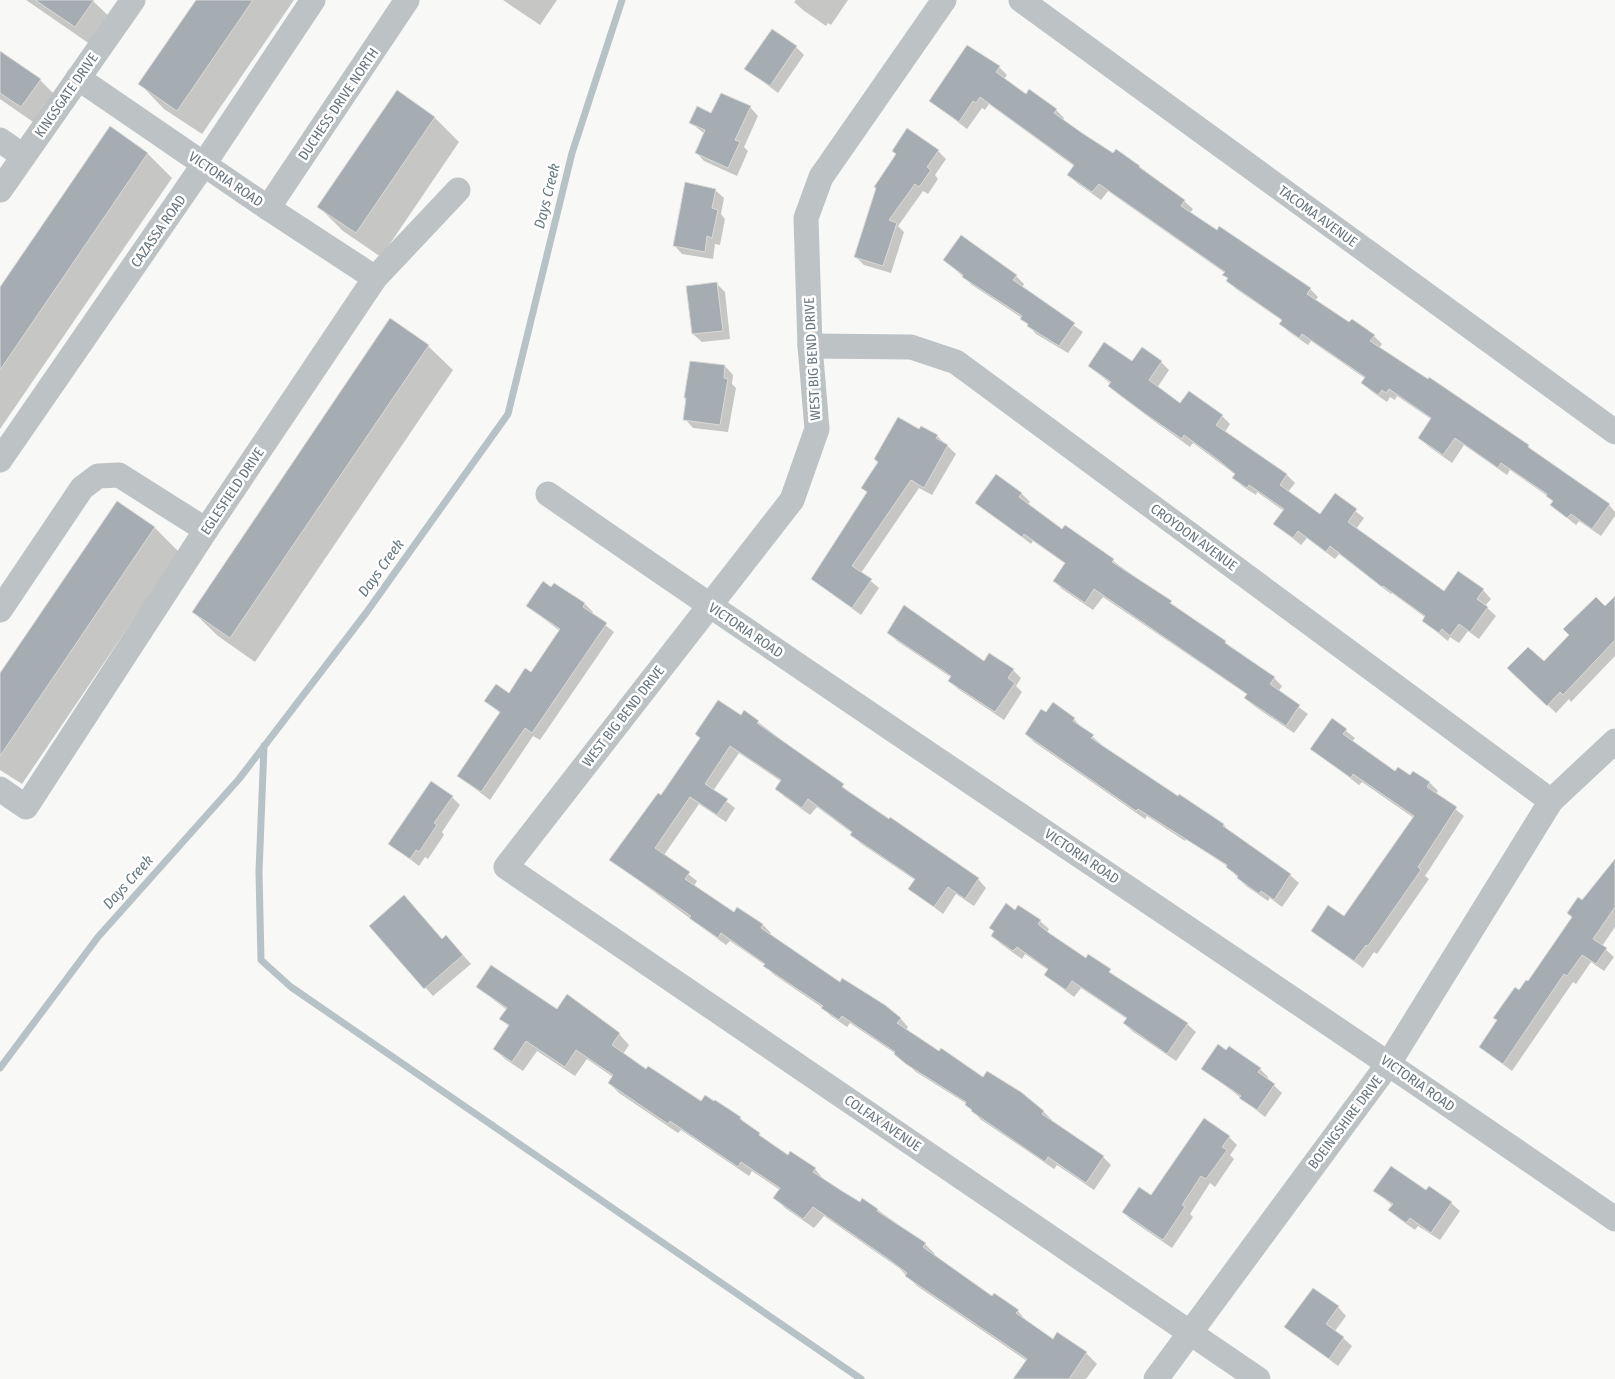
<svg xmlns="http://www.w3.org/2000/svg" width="1615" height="1379" viewBox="0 0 1615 1379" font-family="'Fira Sans Condensed',sans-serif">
  <rect width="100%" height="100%" fill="#f8f8f6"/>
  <g fill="#0003">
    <path d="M26,0H92L118,25L100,51Z"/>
    <path d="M198,0H294L202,134L164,109L140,84Z"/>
    <path d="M503,0H557L540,25Z"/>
    <path d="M796,0H848L831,25L828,23L826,26L803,10L794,2Z"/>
    <path d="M796,47L804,55L778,93L746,69Z"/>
    <path d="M0,53L40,80L64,104L46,131L0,99Z"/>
    <path d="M999,67L1007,75L1004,79L1026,95L1056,110L1064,118L1062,121L1113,155L1116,151L1140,167L1184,201L1193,209L1190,213L1310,289L1318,297L1315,301L1350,324L1374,336L1382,344L1379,348L1528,446L1536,454L1609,505L1615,512V516L1601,536L1579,521L1576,525L1551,505L1554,502L1549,497L1510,470L1507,475L1464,445L1452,463L1428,446L1419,438L1431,419L1397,396L1395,400L1390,397L1387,402L1371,391L1363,383L1366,379L1311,341L1308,345L1289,332L1281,324L1283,321L1236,289L1228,281L1225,273L1108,191L1101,200L1077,183L1069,175L1074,166L989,104L985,110L982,108L967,129L930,101Z"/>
    <path d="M397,92L435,118L459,142L381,257L343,231L319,207Z"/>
    <path d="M750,107L758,116L744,147L748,151L737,176L704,161L696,152L705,134L691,123L712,114Z"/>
    <path d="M111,128L148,154L172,178L0,429V289Z"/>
    <path d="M938,151L946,159L935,175L938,179L928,194L923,191L898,226L904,232L891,273L864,265L855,256L897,155Z"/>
    <path d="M715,190L724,198L721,214L725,219L720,245L715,244L713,259L682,254L674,245Z"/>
    <path d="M945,260L1016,276L1024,284L1022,288L1083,332L1068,353L1036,334L1022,318L972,285Z"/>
    <path d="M717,284L725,292L730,339L702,342L693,334L687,287Z"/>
    <path d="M428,346L453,370L255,662L218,636L193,612Z"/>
    <path d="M1133,362H1161L1169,370L1157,388L1181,404L1222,416L1230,424L1225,432L1287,475L1295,483L1288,492L1320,515L1335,495L1364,518L1356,529L1444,592L1483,590L1491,599L1485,606L1496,616L1479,639L1468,631L1459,643L1450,637L1448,641L1423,621L1426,618L1392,593L1391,594L1339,554L1335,559L1307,538L1301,545L1275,524L1284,511L1257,492L1256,495L1242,486L1234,477L1236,475L1193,443L1190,447L1154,421L1118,394L1110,386L1111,384L1089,366Z"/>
    <path d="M725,366L733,375L732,384L736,388L728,432L693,428L685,419L687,400L685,398Z"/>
    <path d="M920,431L937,436L956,454L932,495L919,488L861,573L879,588L861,615L812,579L868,493L862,488Z"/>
    <path d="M996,475L1022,494L1030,502L1027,505L1063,530L1065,526L1274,678L1282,686L1278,692L1308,714L1294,733L1254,706L1246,698L1248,695L1103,597L1093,610L1062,589L1054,581L1066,564L1033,541L1031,544L977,503Z"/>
    <path d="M117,503L155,528L179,552L22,784L0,770V675Z"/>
    <path d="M554,584L585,604L593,612L591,614L614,632L540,740L533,736L490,800L458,776L500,713L486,701L509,694L531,674L560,631L527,606Z"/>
    <path d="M1615,598V656L1571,702L1569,699L1556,713L1509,668L1544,663Z"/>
    <path d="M888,632L1013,670L1021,678L1016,686L1022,692L1004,720L958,689L950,681L952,678L897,641Z"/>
    <path d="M741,717L758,722L851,793L978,879L986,888L974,906L956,894L943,914L909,888L915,880L860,843L852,833L817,807L810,815L785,797L776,789L782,782L739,753L713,791L735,808L726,822L699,804L664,855L697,881L694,886L734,914L737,908L763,925L771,933L769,936L840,983L900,1018L908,1027L906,1030L939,1053L1043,1111L1052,1120L1050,1122L1103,1157L1111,1165L1094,1190L1057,1165L1054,1169L980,1119L967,1104L916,1072L896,1054L850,1023L847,1027L831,1016L823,1008L773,974L765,965L730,941L726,945L611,860L661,797Z"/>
    <path d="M1074,719L1082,728L1101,744L1100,745L1178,798L1224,825L1231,834L1290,875L1299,883L1282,907L1270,898L1268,901L1246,886L1227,866L1186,839L1185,841L1147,816L1145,819L1034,742L1026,734Z"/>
    <path d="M1332,720L1355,738L1352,742L1396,773L1410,777L1414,772L1430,783L1438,791L1436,794L1464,816L1425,876L1429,879L1377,954L1374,952L1363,968L1312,931L1344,918L1414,818L1362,782L1359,785L1312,749Z"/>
    <path d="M452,797L460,805L442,832L444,835L428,859L425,857L419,866L390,844Z"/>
    <path d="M1615,861V927L1602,946L1614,957L1604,971L1591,962L1576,984L1573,982L1512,1071L1480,1047L1519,992L1529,983L1582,902Z"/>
    <path d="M1019,907L1040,921L1049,929L1047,932L1086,959L1089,956L1119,979L1187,1024L1196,1032L1176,1061L1132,1031L1124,1023L1127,1019L1081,988L1074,997L1045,975L1048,970L1025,954L1022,959L1001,944L993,936Z"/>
    <path d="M370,926L442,940L454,945L471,964L433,996Z"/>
    <path d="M477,987L557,1011L619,1034L629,1045L623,1054L701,1103L740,1118L768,1143L788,1156L815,1169L824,1180L860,1203L863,1200L878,1210L925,1244L935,1254L934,1256L992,1298L1018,1311L1027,1322L1053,1340L1057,1334L1086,1353L1097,1364L1086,1379H1015L1027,1361L917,1286L899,1268L824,1216L814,1228L785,1208L775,1198L780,1190L752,1171L749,1176L681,1130L678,1133L619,1093L609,1083L613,1077L587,1059L575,1076L537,1051L523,1071L505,1059L494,1048L509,1027L501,1018L507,1010Z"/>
    <path d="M1203,1068L1260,1069L1268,1077L1267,1079L1282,1093L1265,1117Z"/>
    <path d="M1229,1137L1237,1145L1230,1155L1234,1159L1215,1187L1210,1183L1190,1214L1193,1217L1172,1248L1131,1220L1123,1212L1151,1196Z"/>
    <path d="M1375,1191L1426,1192L1451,1203L1460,1211L1440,1240L1418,1226L1415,1230L1398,1218L1390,1210L1393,1206Z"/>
    <path d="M1338,1307L1346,1316L1335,1331L1352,1346L1338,1366L1286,1327Z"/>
  </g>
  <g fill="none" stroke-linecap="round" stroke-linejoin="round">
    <g stroke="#b6c2c5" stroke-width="7">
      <path d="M264,746L259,872L261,960L291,987L861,1379"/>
      <path d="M0,1068L98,937L239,779L366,613L508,414L572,153L622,0"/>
    </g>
  </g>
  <g fill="#a5adb2" stroke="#dadad8">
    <path d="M35,0H94L75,27Z"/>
    <path d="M196,0H253L177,111L138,84Z"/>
    <path d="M772,29L797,46L770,86L744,69Z"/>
    <path d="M967,45L1000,66L996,72L1026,94L1029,89L1057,109L1054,113L1082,133L1113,153L1116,149L1140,166L1139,167L1185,200L1181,206L1217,230L1219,226L1311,288L1307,294L1349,322L1352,319L1375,335L1370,341L1428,379L1429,377L1529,445L1528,447L1610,504L1592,529L1571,514L1567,518L1550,505L1553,501L1546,496L1547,494L1501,463L1498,468L1455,438L1443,455L1418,438L1431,418L1389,389L1386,393L1382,390L1378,395L1361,383L1365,377L1302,334L1299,338L1279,324L1282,320L1226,281L1228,278L1222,275L1225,272L1099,184L1092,192L1067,175L1074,165L980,97L976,103L973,101L959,122L929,101Z"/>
    <path d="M0,51L41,79L21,107L0,93Z"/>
    <path d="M397,90L435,117L356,233L317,207Z"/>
    <path d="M721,93L751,106L735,140L740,142L728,168L695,153L705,130L689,123L697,106L711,113Z"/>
    <path d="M110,126L148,153L0,370V287Z"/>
    <path d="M907,128L939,150L927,167L931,170L919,187L915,184L889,220L897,223L883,266L854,257L876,188L874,187L896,154L892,151Z"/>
    <path d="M685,182L716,189L712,208L718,210L712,238L707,236L705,252L673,246Z"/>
    <path d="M961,235L1017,275L1013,280L1075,323L1059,346L1027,326L1028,324L1020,319L1022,316L962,277L963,275L943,260Z"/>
    <path d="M717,282L723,331L692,334L686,286Z"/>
    <path d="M390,318L429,345L230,638L192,612Z"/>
    <path d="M1104,342L1132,361L1142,347L1162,361L1149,380L1180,403L1189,391L1223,415L1216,425L1287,474L1280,485L1320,514L1335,493L1357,509L1348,522L1444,591L1458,571L1484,589L1477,599L1488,607L1470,632L1459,624L1450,636L1442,629L1439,633L1422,621L1425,616L1383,586L1382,587L1330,546L1326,552L1298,531L1293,538L1273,524L1284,509L1249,485L1247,488L1232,478L1235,474L1217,459L1184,435L1182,439L1144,413L1108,386L1111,382L1088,366Z"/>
    <path d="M690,361L725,365L724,378L728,379L720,425L683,420L686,398H684Z"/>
    <path d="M898,417L919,429L921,426L938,435L936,438L948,445L924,488L911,480L852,566L872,579L852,608L811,579L867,492L861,488L878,462L874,459Z"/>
    <path d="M996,474L1022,493L1019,497L1062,529L1065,525L1114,559L1112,562L1172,601L1170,603L1226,641L1225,643L1275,677L1270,684L1300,705L1286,726L1244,698L1247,694L1094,589L1085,603L1053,581L1065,563L1024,534L1022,537L975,503Z"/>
    <path d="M117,501L155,527L0,756V673Z"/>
    <path d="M543,581L551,587L554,583L585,603L583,607L607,623L532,733L525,728L481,792L457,776L500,712L484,701L496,684L509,693L525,668L531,672L560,629L526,606Z"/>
    <path d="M1615,596V640L1563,695L1560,692L1547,706L1507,668L1528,647L1544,661L1569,635L1563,629L1596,597L1605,606Z"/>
    <path d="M904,605L984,661L989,653L1014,669L1008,678L1015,683L995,712L948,681L951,676L887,633Z"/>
    <path d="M718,700L741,715L744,710L759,721L757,723L844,784L842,787L889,819L890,817L979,878L965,899L948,887L934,907L908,889L915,879L850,835L852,832L808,799L802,808L775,789L781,780L730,746L705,784L728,799L717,815L690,797L655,848L690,872L685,879L734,912L737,907L763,924L761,928L840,982L842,978L885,1005L901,1018L897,1023L939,1051L941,1048L983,1077L987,1071L1021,1092L1044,1111L1042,1114L1104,1156L1086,1183L1048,1157L1045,1162L971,1111L972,1110L965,1105L966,1102L906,1064L894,1054L895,1052L842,1016L839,1020L821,1008L823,1006L763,966L765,964L721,933L718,938L689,918L691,916L609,860L658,793L661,795L700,738L695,734Z"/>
    <path d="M1053,702L1075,718L1073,721L1094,735L1091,738L1178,796L1179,794L1224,824L1223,826L1291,874L1274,900L1261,891L1259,894L1237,878L1238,876L1226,867L1227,865L1138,809L1136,811L1025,734L1041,709L1046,712Z"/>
    <path d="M1332,718L1347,729L1343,734L1395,771L1398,767L1410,775L1413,771L1430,782L1427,787L1457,807L1418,867L1421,870L1368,946L1366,945L1354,961L1311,931L1328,905L1344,916L1414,816L1353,774L1351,778L1310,749Z"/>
    <path d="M431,781L453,796L434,823L437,825L419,852L416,850L410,859L388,844Z"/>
    <path d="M1615,859V907L1593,939L1607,948L1596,964L1582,955L1567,976L1564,974L1503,1064L1479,1047L1497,1020L1493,1018L1515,987L1519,990L1526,980L1528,981L1572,917L1567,913L1578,897L1582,900Z"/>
    <path d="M404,895L442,939L446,935L463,955L424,989L369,926Z"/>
    <path d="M1006,903L1015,910L1018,905L1041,920L1038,924L1049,933L1086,958L1088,954L1111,969L1109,972L1188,1023L1167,1054L1123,1023L1127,1018L1072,981L1066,990L1044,975L1048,969L1017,947L1013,951L991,936L994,931L989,928Z"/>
    <path d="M491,965L557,1009L567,994L620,1033L612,1045L646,1069L648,1066L701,1101L705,1095L714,1101L715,1100L741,1117L740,1119L760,1133L759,1135L788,1155L790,1151L816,1168L813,1172L842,1191L860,1202L862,1198L878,1209L877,1211L926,1243L923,1247L992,1296L994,1293L1019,1310L1016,1313L1053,1339L1057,1332L1087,1352L1069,1379H1013L1027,1359L905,1276L907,1273L887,1258L813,1207L803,1219L773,1198L780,1188L741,1162L738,1167L670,1121L668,1124L608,1083L613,1075L576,1050L565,1067L526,1041L512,1062L493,1049L509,1025L499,1019L507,1008L476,987Z"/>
    <path d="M1218,1044L1226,1050L1229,1046L1261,1068L1258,1072L1275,1084L1257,1110L1239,1098L1241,1096L1201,1069Z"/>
    <path d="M1204,1118L1230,1136L1222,1147L1227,1150L1206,1179L1201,1176L1182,1205L1185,1207L1163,1240L1122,1212L1139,1187L1151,1195Z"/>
    <path d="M1391,1166L1426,1190L1429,1186L1452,1202L1431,1233L1410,1218L1406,1223L1388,1210L1393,1204L1373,1191Z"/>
    <path d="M1313,1288L1339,1306L1326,1324L1344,1337L1329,1359L1284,1327Z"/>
  </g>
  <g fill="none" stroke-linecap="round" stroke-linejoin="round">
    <g stroke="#bdc2c5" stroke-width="25">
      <path d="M944,0L821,177L806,218L810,346L817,429L792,500L506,867L1258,1379"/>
      <path d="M1021,0L1615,432"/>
      <path d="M78,78L268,208L375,278"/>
      <path d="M0,140L23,156"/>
      <path d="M0,190L133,0"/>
      <path d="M268,208L407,0"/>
      <path d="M810,346L911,347L956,362L1551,801"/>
      <path d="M0,460L204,164L313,0"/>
      <path d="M548,494C901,739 1261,974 1615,1219"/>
      <path d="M0,610L82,488L98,476L119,475L206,530"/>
      <path d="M0,789L26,807L206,530L375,278L458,190"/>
      <path d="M1156,1379L1389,1063L1551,801L1615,741"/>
    </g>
  </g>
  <g text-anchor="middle" stroke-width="5" stroke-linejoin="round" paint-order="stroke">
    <g font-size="14" fill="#66747e" stroke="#fff">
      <text transform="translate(66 95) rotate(-55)" y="5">KINGSGATE DRIVE</text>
      <text transform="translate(338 104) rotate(-56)" y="5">DUCHESS DRIVE NORTH</text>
      <text transform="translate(226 179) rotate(34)" y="5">VICTORIA ROAD</text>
      <text transform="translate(1318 216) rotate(36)" y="5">TACOMA AVENUE</text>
      <text transform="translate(158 231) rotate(-55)" y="5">CAZASSA ROAD</text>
      <text transform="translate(812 359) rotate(-93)" y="5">WEST BIG BEND DRIVE</text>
      <text transform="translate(232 491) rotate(-56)" y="5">EGLESFIELD DRIVE</text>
      <text transform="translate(1194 537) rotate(36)" y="5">CROYDON AVENUE</text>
      <text transform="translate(746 630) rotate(34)" y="5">VICTORIA ROAD</text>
      <text transform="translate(623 716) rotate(-52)" y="5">WEST BIG BEND DRIVE</text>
      <text transform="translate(1082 856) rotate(34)" y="5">VICTORIA ROAD</text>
      <text transform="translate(1418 1083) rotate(35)" y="5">VICTORIA ROAD</text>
      <text transform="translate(1345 1122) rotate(-53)" y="5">BOEINGSHIRE DRIVE</text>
      <text transform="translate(883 1123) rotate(34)" y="5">COLFAX AVENUE</text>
    </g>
    <g font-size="15" font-style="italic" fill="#65797f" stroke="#fff">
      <text transform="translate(547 196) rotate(-76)" y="5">Days Creek</text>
      <text transform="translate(381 568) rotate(-54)" y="5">Days Creek</text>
      <text transform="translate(128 882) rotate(-48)" y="5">Days Creek</text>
    </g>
  </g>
</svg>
